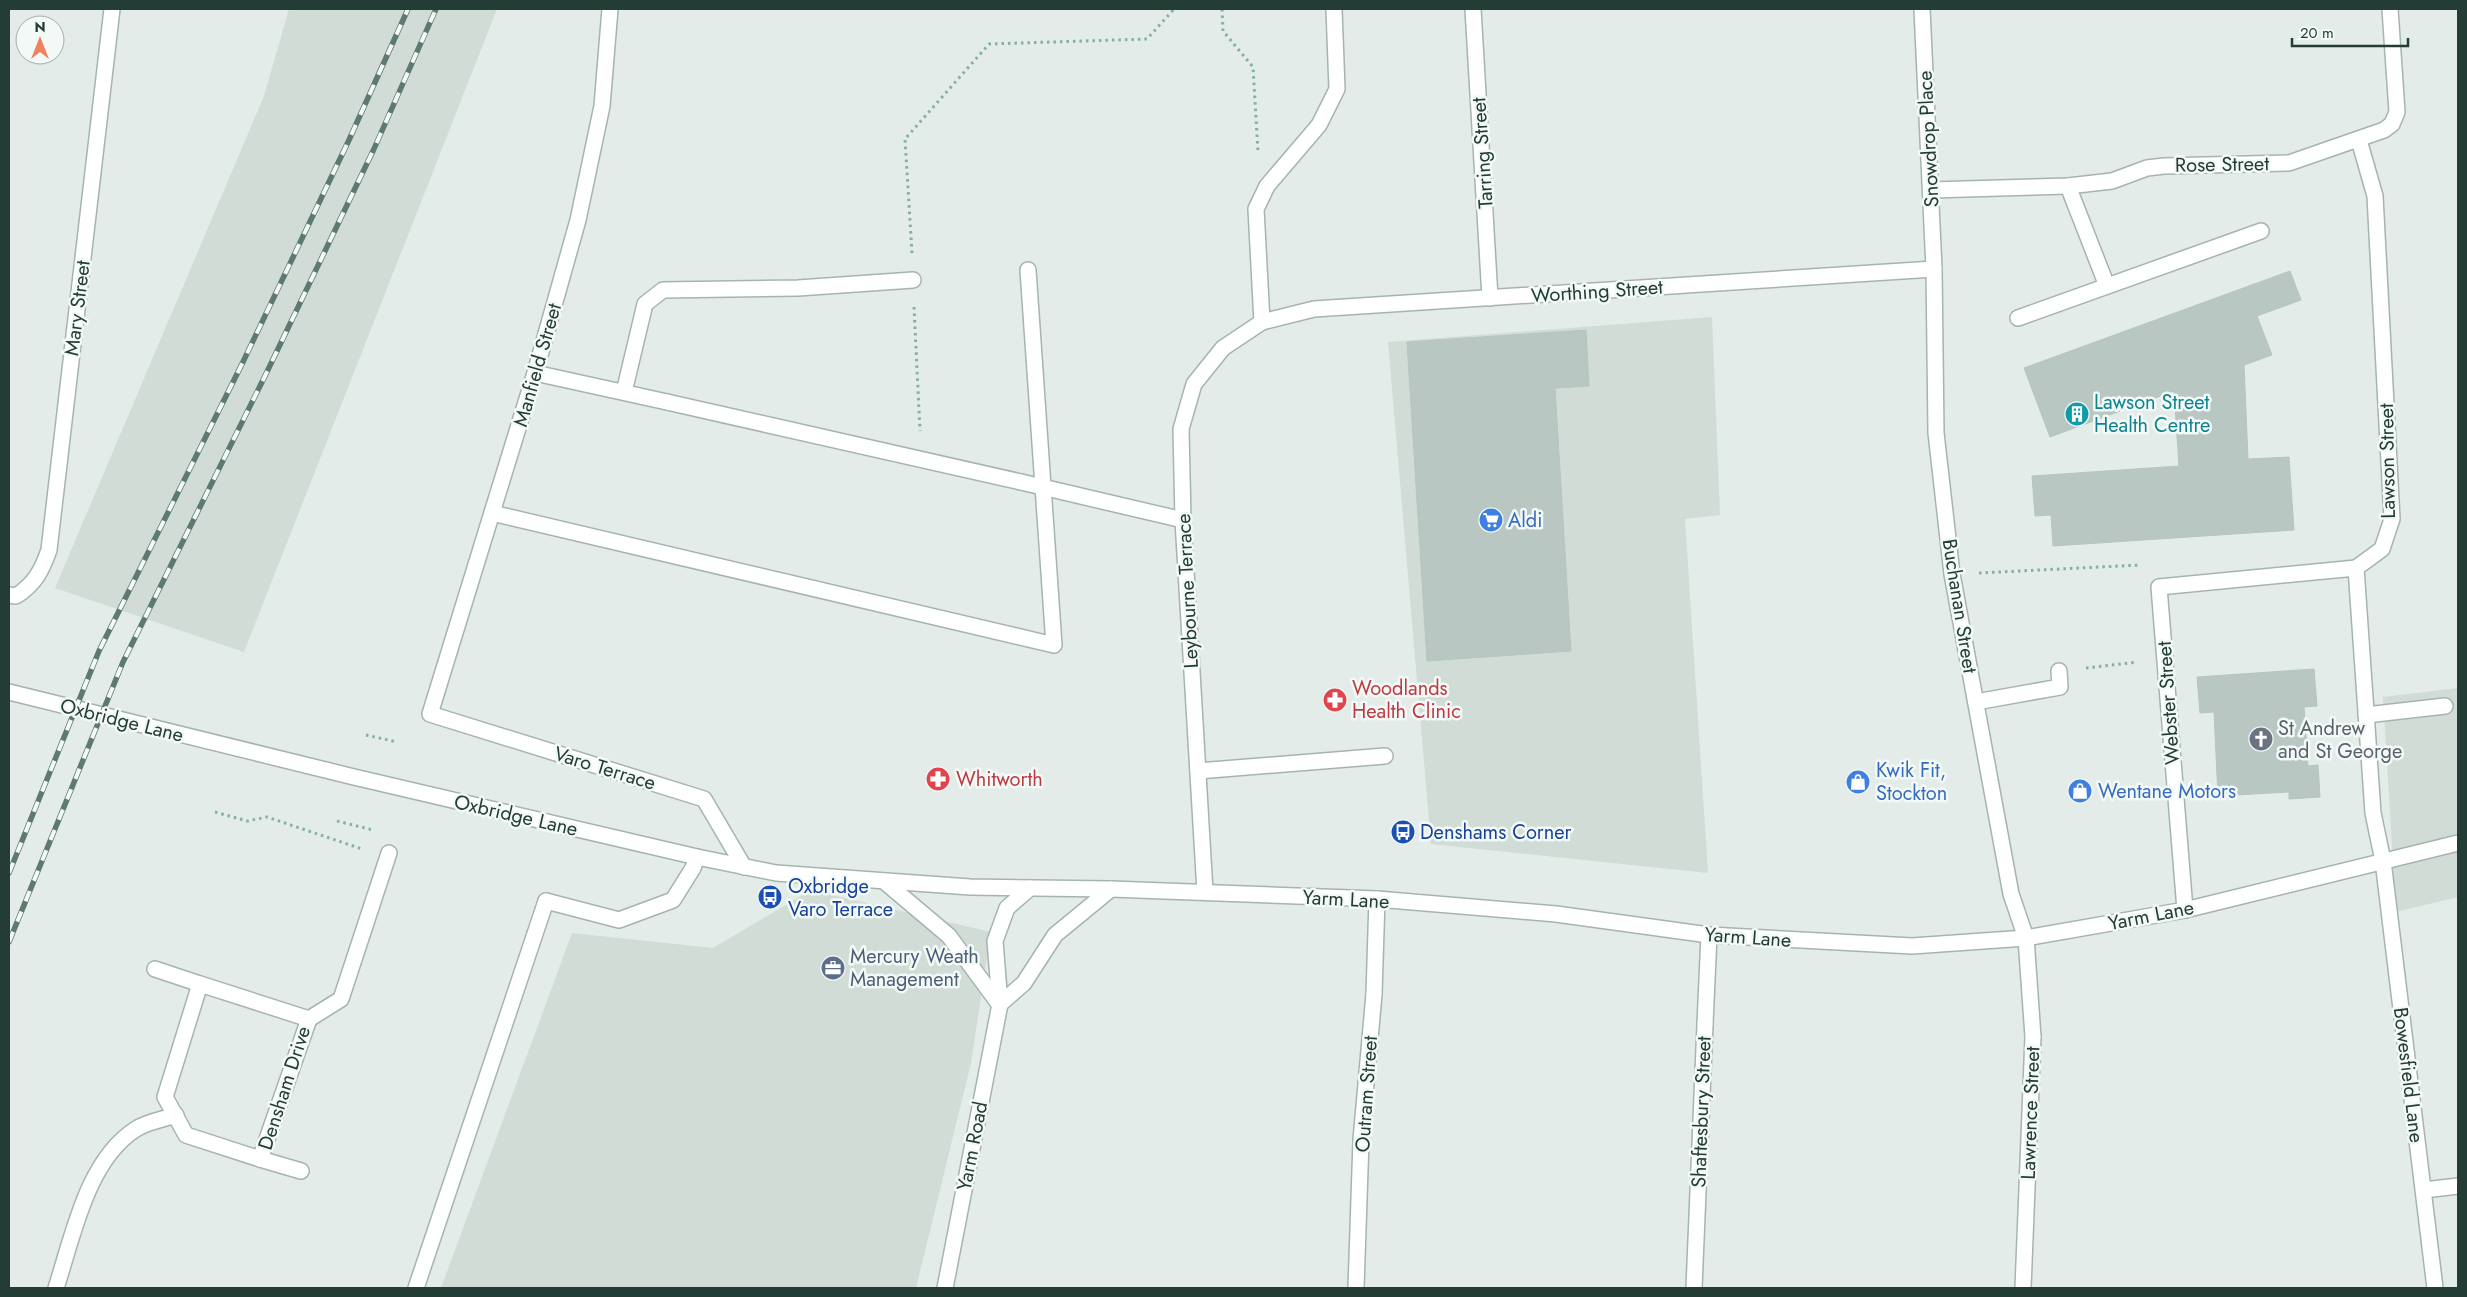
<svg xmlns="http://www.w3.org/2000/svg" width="2467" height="1297" viewBox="0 0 2467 1297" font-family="Jost,sans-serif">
  <rect width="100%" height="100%" fill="#e3ece8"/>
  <g fill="#d1dcd7">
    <path d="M289,9H497L244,652L55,588L264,96Z"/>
    <path d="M1712,317L1720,515L1685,519L1708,873L1431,844L1388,342Z"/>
    <path d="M2458,688V897L2396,912L2383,697Z"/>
    <path d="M811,890L991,932L971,1063L916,1288H441L572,933L713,948Z"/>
  </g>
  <g fill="#b8c7c1" stroke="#b5c6bf">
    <path d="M2290,271L2301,300L2257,316L2272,355L2244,365L2248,459L2289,457L2294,530L2053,546L2051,515L2035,516L2032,476L2179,466L2174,391L2050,437L2024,368Z"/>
    <path d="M1586,330L1589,386L1555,388L1571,651L1427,661L1407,342Z"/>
    <path d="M2314,669L2317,706L2304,707L2308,766L2318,765L2320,797L2289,799V792L2218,796L2214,712L2200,713L2197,677Z"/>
  </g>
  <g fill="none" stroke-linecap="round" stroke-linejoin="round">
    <defs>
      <g id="service">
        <path d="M2068,186L2107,286"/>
        <path d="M2018,318L2261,231"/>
        <path d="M1262,322L1256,209L1267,186L1319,125L1337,89L1334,9"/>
        <path d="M624,392L645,304L663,290L798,288L913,280"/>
        <path d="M492,513L1054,645L1028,270"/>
        <path d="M2356,568L2382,549L2392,519L2375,196L2359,140"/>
        <path d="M1976,702L2060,687L2059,671"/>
        <path d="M1198,771L1385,756"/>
        <path d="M155,969L200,984"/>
        <path d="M309,1019L341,999L389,853"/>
        <path d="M260,1159L301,1171"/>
        <path d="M416,1288L546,901"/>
      </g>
      <g id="pedestrian">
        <path d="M667,402L1021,482"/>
        <path d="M2026,938L2033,1037"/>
        <path d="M1374,994L1377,899"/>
        <path d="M1705,1024L1709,935"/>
      </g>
      <g id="minor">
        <path d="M610,9L602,106L578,220L535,373L430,714L704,799L744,867"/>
        <path d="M1473,9L1490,298"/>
        <path d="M1922,9L1934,269L1936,433L1952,574L2011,894L2026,938"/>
        <path d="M1931,190L2068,186L2112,181L2147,168L2164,166L2289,163L2384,130L2392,124L2397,112L2390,9"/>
        <path d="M535,373L667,402"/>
        <path d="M1021,482L1183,520"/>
        <path d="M9,595L16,596C35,584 42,570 49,550L112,9"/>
        <path d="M2366,715L2445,706"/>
        <path d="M1205,892L1183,520L1181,429L1194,384L1223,348L1262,322L1314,309L1934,269"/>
        <path d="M546,901L619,920L673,900L693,868L697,857"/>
        <path d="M2185,910L2159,587L2356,568L2373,813L2383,861L2435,1288"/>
        <path d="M200,984L309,1019L260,1159L186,1135L165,1097Z"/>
        <path d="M2424,1190L2458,1186"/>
        <path d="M56,1288C73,1236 87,1160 136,1129C146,1122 164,1119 176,1115"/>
        <path d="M1356,1288L1361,1140L1374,994"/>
        <path d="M1694,1288L1705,1024"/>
        <path d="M2023,1288L2033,1037"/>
      </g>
      <g id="tertiary">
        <path d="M9,692L354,777L697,857L776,873L970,887L1111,889L1377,899L1556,914L1709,935L1912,946L2026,938L2185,910L2458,843"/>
        <path d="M885,882L949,936L999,1004"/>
        <path d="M1000,1004L1024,983L1055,935L1111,889"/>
        <path d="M945,1288L1000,1004L995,941L1007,908L1030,888"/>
      </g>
    </defs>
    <use href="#service" stroke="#a6b4af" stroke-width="18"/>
    <use href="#pedestrian" stroke="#a6b4af" stroke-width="18"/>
    <use href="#minor" stroke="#a6b4af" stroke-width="18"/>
    <use href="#tertiary" stroke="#a6b4af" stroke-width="18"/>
    <g stroke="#84afa1" stroke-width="3" stroke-dasharray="2.5 4" stroke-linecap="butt">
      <path d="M1222,9L1223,31L1253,67L1258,152"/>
      <path d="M912,253L905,139L989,44L1147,39L1174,9"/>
      <path d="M914,307L920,431"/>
      <path d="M1979,573L2140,565"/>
      <path d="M2086,668L2137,662"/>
      <path d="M366,735L397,742"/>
      <path d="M215,812L247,821L267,817L362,849"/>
      <path d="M337,821L373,830"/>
    </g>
    <use href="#service" stroke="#fff" stroke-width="15"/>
    <use href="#pedestrian" stroke="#fff" stroke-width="15"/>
    <use href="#minor" stroke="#fff" stroke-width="15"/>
    <use href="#tertiary" stroke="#fff" stroke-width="15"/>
    <defs>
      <g id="rail">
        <path d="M9,873L99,651L242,364L349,140L408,9"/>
        <path d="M9,942L123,662L265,376L373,151L436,9"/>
      </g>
    </defs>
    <use href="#rail" stroke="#5d7971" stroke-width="5.5"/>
    <use href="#rail" stroke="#f3f9f6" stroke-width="4" stroke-dasharray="11" stroke-linecap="butt"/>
  </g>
  <defs>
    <symbol id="building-disc" viewBox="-11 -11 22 22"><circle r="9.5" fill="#0f9aa8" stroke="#f3f9f6"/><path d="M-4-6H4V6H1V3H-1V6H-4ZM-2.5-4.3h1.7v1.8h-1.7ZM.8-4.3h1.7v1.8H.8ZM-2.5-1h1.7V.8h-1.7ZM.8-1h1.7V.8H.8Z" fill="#fff"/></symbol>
    <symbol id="supermarket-disc" viewBox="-11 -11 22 22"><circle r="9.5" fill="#3f7fe0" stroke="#f3f9f6"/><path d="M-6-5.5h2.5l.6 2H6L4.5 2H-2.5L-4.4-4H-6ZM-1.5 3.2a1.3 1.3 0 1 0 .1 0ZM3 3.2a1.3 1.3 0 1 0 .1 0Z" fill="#fff"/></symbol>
    <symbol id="pharmacy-disc" viewBox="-11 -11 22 22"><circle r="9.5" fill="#e0444e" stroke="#f3f9f6"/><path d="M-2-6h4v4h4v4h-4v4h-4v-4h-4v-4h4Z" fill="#fff"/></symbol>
    <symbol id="church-disc" viewBox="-11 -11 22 22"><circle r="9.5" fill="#6b7280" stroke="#f3f9f6"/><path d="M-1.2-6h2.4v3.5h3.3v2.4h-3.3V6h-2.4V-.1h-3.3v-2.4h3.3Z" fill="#fff"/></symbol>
    <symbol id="shop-disc" viewBox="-11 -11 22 22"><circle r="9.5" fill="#3f7fe0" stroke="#f3f9f6"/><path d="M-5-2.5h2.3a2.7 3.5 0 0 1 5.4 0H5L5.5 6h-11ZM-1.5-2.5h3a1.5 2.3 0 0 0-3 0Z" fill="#fff"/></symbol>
    <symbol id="bus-disc" viewBox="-11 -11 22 22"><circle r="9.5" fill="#1a4fb4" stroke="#f3f9f6"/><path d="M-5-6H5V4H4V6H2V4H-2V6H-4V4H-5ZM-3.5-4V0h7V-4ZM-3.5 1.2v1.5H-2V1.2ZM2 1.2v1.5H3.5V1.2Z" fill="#fff"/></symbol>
    <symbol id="office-disc" viewBox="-11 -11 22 22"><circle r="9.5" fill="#5c6f8a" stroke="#f3f9f6"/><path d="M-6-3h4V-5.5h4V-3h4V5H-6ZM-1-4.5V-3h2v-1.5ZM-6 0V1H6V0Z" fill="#fff"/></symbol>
  </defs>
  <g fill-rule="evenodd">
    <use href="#building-disc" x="2063" y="400" width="28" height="28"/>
    <use href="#supermarket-disc" x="1477" y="506" width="28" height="28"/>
    <use href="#pharmacy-disc" x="1321" y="686" width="28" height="28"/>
    <use href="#church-disc" x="2247" y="725" width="28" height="28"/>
    <use href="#pharmacy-disc" x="924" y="765" width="28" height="28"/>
    <use href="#shop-disc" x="1844" y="768" width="28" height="28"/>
    <use href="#shop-disc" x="2066" y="777" width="28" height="28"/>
    <use href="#bus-disc" x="1389" y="818" width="28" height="28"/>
    <use href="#bus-disc" x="756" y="883" width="28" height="28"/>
    <use href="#office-disc" x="819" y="954" width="28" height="28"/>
  </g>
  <g text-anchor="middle" stroke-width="5" stroke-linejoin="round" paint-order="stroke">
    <g font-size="20" fill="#233d36" stroke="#f3f9f6">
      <text transform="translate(1928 139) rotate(-93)" y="7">Snowdrop Place</text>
      <text transform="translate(1482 153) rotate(-94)" y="7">Tarring Street</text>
      <text transform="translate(2222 164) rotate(-1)" y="7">Rose Street</text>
      <text transform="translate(1597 291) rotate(-4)" y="7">Worthing Street</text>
      <text transform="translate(77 308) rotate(-83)" y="7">Mary Street</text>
      <text transform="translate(537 365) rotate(-74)" y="7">Manfield Street</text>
      <text transform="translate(2387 461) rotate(-91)" y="7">Lawson Street</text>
      <text transform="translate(1187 591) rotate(-93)" y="7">Leybourne Terrace</text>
      <text transform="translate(1960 606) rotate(81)" y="7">Buchanan Street</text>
      <text transform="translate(2168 703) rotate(-94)" y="7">Webster Street</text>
      <text transform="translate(122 720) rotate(14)" y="7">Oxbridge Lane</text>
      <text transform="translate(605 768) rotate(17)" y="7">Varo Terrace</text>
      <text transform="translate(516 815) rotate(13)" y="7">Oxbridge Lane</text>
      <text transform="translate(1346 899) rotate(3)" y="7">Yarm Lane</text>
      <text transform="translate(2151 915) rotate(-11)" y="7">Yarm Lane</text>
      <text transform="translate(1748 937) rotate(4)" y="7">Yarm Lane</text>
      <text transform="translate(2409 1075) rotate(83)" y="7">Bowesfield Lane</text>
      <text transform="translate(284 1088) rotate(-72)" y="7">Densham Drive</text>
      <text transform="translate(1366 1094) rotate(-86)" y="7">Outram Street</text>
      <text transform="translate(1701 1112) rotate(-88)" y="7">Shaftesbury Street</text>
      <text transform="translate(2030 1113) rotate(-88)" y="7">Lawrence Street</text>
      <text transform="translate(972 1146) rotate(-79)" y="7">Yarm Road</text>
    </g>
    <g font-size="20" fill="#0d838f" stroke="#f3f9f6" text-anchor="start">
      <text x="2094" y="409">Lawson Street<tspan x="2094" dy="23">Health Centre</tspan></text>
    </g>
    <g font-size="20" fill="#366cbe" stroke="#f3f9f6" text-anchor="start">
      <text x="1508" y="527">Aldi</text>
      <text x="1876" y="777">Kwik Fit,<tspan x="1876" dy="23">Stockton</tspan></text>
      <text x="2098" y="798">Wentane Motors</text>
    </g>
    <g font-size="20" fill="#be3a42" stroke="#f3f9f6" text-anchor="start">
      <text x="1352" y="695">Woodlands<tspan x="1352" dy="23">Health Clinic</tspan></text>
      <text x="956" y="786">Whitworth</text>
    </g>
    <g font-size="20" fill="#5b616d" stroke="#f3f9f6" text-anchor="start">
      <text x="2278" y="735">St Andrew<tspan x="2278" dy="23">and St George</tspan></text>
    </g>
    <g font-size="20" fill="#164399" stroke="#f3f9f6" text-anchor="start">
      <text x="1420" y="839">Denshams Corner</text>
      <text x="788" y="893">Oxbridge<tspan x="788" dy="23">Varo Terrace</tspan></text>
    </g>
    <g font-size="20" fill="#4e5e75" stroke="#f3f9f6" text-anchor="start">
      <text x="850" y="963">Mercury Weath<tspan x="850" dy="23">Management</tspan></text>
    </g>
  </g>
  <rect width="2467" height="1297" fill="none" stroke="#233d36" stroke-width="20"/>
  <g transform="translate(40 40)"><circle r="24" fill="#f3f9f6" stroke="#a0aea9"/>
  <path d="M0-4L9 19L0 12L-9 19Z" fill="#ef815e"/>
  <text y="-8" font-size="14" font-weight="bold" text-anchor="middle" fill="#233d36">N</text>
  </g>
  <path d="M2292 38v8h116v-8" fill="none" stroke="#233d36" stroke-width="2.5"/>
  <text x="2300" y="38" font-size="15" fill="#233d36" stroke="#f3f9f6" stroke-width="4" paint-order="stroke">20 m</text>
</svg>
